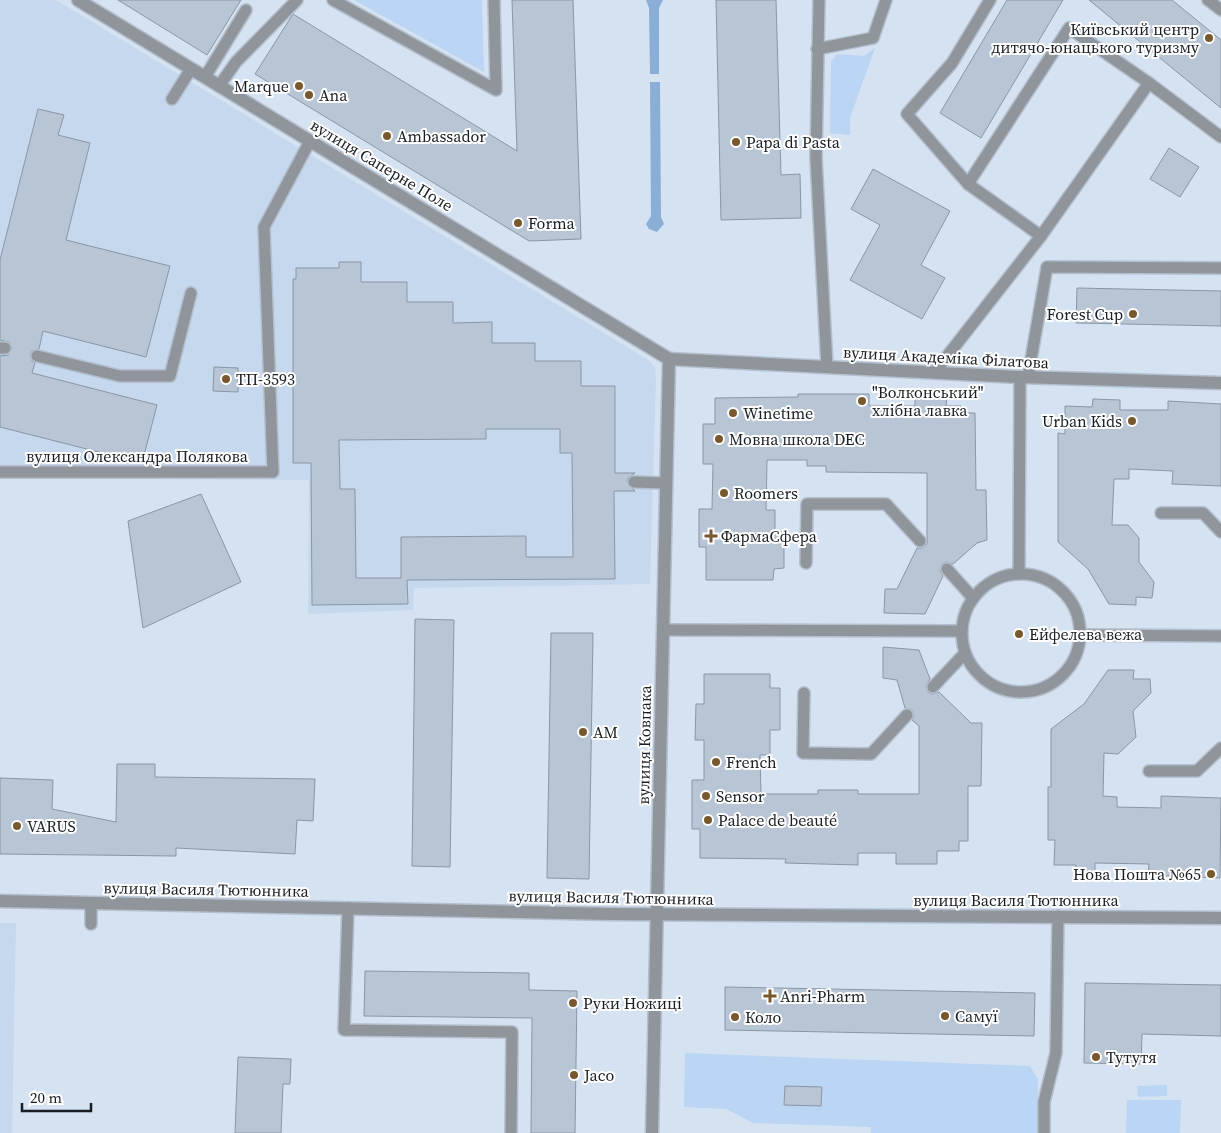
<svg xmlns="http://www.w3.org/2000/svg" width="1221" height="1133" viewBox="0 0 1221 1133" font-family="'Source Serif 4',serif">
  <rect width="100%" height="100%" fill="#d5e2f2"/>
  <g fill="#c5d8ee">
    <path d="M0,0H56L648,360L655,367L656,376L650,584L414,588L413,610L308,614L309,480L0,478Z"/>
    <path d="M0,923H16L12,1133H0Z"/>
  </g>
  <g fill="#bbd5f4">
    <path d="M354,0H482L484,72Z"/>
    <path d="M875,48L850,118V135L830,133L831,62L837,54L864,56Z"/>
    <path d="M685,1053L1030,1066L1038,1079L1037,1133H871V1127L753,1123L726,1109L684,1107Z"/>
    <path d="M1167,1085V1096L1138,1097L1137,1086Z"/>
    <path d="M1127,1100H1181L1180,1133H1126Z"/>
  </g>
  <g fill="#8baed7">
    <path d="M646,0H663L659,8V74H650L649,8Z"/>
    <path d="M650,82H660L661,217L664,224L657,232L649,229L646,224L651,216Z"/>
  </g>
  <g fill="#b8c5d5" stroke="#8996a5" fill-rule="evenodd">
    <path d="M118,0H241L207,55Z"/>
    <path d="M512,0H573L581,239L529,241L255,74L293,14L517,151Z"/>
    <path d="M716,0H776L781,175L800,174L801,218L721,220Z"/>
    <path d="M1007,0H1063L981,138L940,113Z"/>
    <path d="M1089,0H1172L1221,40V108Z"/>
    <path d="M38,109L64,115L58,135L90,143L66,240L170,266L146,357L43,331L39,349L32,351L30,355L32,361L35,363L32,373L157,405L142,463L0,427V356L8,355L12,348L9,342L0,340V260Z"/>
    <path d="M1169,148L1199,167L1180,197L1150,179Z"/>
    <path d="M873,169L950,211L921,265L945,278L922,319L850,280L880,225L851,209Z"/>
    <path d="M339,262H361V282H407V302H453V323L492,322V343H535V361H581V386H615V473H635L628,478L627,482L635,491H614L615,579L407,580L408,604L312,605L311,463H293V279H296V268H339ZM486,429H560V453H572L573,557H526V536L401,537V578H356L355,489H340L339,440L486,439Z"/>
    <path d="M1077,288L1221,291V326L1076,323Z"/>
    <path d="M214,367L238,368V392L213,391Z"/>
    <path d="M798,394H869V406H915V396H947L946,406H961V413H975L976,490H986L987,540L977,543L953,564L946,562L942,564L940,570L943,576L925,614L884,613L885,589H897L917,548H922L927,544V473L826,472V466H807V460H767L766,510H775V532H784V568L774,569L773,580H706V547H699V509H712L713,464H703V424H715V398L798,397Z"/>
    <path d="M1093,399L1120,400V410H1168V401L1221,404V486L1172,484L1173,471L1129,469V479H1114L1112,525H1128L1139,538V562L1154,582L1152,598L1136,597V605L1109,604L1088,569L1058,542V433L1065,434V406L1092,407Z"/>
    <path d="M201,494L241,582L143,628L128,521Z"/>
    <path d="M415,619L454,620L450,867L412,866Z"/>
    <path d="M551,633H593L589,879L547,878Z"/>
    <path d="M883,647L919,650L930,679L926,686L928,692L932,694L939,692L971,723H982L981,786H968V841H959V851H937V864H896V853H858V865L785,863L786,859L700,858V829H692V780H704V740H695L696,704H704V674H770V688H780V730H770V755H760L761,794H818V790H858V794H919V726L912,720L914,716L912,710L905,708L897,680L883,678Z"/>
    <path d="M1108,670H1134L1133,679H1150L1151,693L1133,711L1136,737L1118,754L1104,753L1103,796L1117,797V807L1161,808V796L1221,798L1220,878L1148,875L1149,864L1095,863V874H1076V865H1054L1055,840H1048V787H1051V729L1084,704Z"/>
    <path d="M117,764H155V777L315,779L313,821L297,820L295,854L176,848V856L0,854V778L53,780L52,809L116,822Z"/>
    <path d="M365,971L529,973V990L577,991L575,1133H531L532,1018L364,1016Z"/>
    <path d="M1085,983L1221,985V1036L1142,1034L1141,1064L1084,1063Z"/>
    <path d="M725,987L1035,993L1034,1036L725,1030Z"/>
    <path d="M238,1057L291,1059L290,1084H283L281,1133H235Z"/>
    <path d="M785,1086L822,1087L821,1106L784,1105Z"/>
  </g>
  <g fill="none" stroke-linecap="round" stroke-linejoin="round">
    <defs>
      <g id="lane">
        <path d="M333,0L496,90L494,0"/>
        <path d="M819,0L816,158L827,367"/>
        <path d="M1208,0L1221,10"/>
        <path d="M817,49L873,38L886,0"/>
        <path d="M205,77L246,10"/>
        <path d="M219,86L236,62L297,0"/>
        <path d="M172,99L191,69"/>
        <path d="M968,184L907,114L952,63L990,0"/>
        <path d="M1041,236L968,184L1069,28L1149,83"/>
        <path d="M0,348H5"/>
        <path d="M37,356L120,376H170L191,293"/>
        <path d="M934,373L1041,236L1149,83L1221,137"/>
        <path d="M1028,377L1047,267L1221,268"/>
        <path d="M0,472H273L264,227L310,141"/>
        <path d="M634,482L666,483"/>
        <path d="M1161,513H1203L1221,532"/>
        <path d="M806,563L807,504H886L920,541"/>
        <path d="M947,569L973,598"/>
        <circle cx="1021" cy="633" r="59"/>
        <path d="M1019,574L1020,377"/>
        <path d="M663,630L962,631"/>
        <path d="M1081,635L1221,636"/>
        <path d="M933,687L965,653"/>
        <path d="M804,693L803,753L871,754L907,715"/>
        <path d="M1149,771H1197L1221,748"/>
        <path d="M91,903V924"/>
        <path d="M348,908L344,1030L512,1032L511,1133"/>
        <path d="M1044,1133V1102L1056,1053L1058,916"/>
      </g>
      <g id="street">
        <path d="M78,0L669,359L1020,377L1221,383"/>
        <path d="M0,901L612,914L1221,918"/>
        <path d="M652,1133L669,359"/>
      </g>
    </defs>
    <use href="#lane" stroke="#b3bfcd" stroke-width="14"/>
    <use href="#street" stroke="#b3bfcd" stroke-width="15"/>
    <use href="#lane" stroke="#90959c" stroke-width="11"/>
    <use href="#street" stroke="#90959c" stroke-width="12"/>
  </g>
  <g fill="#78592e" stroke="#fff" stroke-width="2">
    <circle cx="1209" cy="38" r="5"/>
    <circle cx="299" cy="86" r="5"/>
    <circle cx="309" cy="95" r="5"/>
    <circle cx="387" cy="136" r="5"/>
    <circle cx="736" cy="142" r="5"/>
    <circle cx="518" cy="223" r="5"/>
    <circle cx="1133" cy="314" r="5"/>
    <circle cx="226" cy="379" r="5"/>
    <circle cx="862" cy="401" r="5"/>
    <circle cx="733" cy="413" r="5"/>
    <circle cx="1132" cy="421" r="5"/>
    <circle cx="719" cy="439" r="5"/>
    <circle cx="724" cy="493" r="5"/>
    <path d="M708.5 528.5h5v5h5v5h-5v5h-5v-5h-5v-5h5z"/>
    <circle cx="1019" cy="634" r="5"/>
    <circle cx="583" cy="732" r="5"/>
    <circle cx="716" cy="762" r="5"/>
    <circle cx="706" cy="796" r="5"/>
    <circle cx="708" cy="820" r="5"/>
    <circle cx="17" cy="826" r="5"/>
    <circle cx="1211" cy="874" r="5"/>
    <path d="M767.5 988.5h5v5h5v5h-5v5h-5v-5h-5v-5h5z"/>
    <circle cx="573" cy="1003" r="5"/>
    <circle cx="945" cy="1016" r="5"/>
    <circle cx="735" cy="1017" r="5"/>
    <circle cx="1096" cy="1057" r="5"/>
    <circle cx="574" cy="1075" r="5"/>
  </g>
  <g text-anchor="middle" stroke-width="4" stroke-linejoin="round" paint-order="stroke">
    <g font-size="16" fill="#191e24" stroke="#fff" text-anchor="start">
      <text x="1199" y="35" text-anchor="end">Київський центр<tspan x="1199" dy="18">дитячо-юнацького туризму</tspan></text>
      <text x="289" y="92" text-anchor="end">Marque</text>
      <text x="319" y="101">Ana</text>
      <text x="397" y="142">Ambassador</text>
      <text x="746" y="148">Papa di Pasta</text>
      <text x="528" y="229">Forma</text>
      <text x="1123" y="320" text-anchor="end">Forest Cup</text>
      <text x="236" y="385">ТП-3593</text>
      <text x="872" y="398">"Волконський"<tspan x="872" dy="18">хлібна лавка</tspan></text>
      <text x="743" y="419">Winetime</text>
      <text x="1122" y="427" text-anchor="end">Urban Kids</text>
      <text x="729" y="445">Мовна школа DEC</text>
      <text x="734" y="499">Roomers</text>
      <text x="721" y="542">ФармаСфера</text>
      <text x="1029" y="640">Ейфелева вежа</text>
      <text x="593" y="738">AM</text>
      <text x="726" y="768">French</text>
      <text x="716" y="802">Sensor</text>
      <text x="718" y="826">Palace de beauté</text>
      <text x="27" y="832">VARUS</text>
      <text x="1201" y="880" text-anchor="end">Нова Пошта №65</text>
      <text x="780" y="1002">Anri-Pharm</text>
      <text x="583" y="1009">Руки Ножиці</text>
      <text x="955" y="1022">Самуї</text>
      <text x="745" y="1023">Коло</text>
      <text x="1106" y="1063">Тутутя</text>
      <text x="584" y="1081">Jaco</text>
    </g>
    <g font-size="16" fill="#191e24" stroke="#fff">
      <text transform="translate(382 165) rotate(31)" y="6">вулиця Саперне Поле</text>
      <text transform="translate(946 357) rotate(3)" y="6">вулиця Академіка Філатова</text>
      <text x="137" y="462">вулиця Олександра Полякова</text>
      <text transform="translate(644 745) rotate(-89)" y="6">вулиця Ковпака</text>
      <text transform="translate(206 889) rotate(1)" y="6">вулиця Василя Тютюнника</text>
      <text transform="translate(611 897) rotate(1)" y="6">вулиця Василя Тютюнника</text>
      <text x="1016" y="906">вулиця Василя Тютюнника</text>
    </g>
  </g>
  <path d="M22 1103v8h69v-8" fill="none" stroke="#191e24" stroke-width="2.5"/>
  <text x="30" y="1103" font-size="15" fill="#191e24" stroke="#ffffff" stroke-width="4" paint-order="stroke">20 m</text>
</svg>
